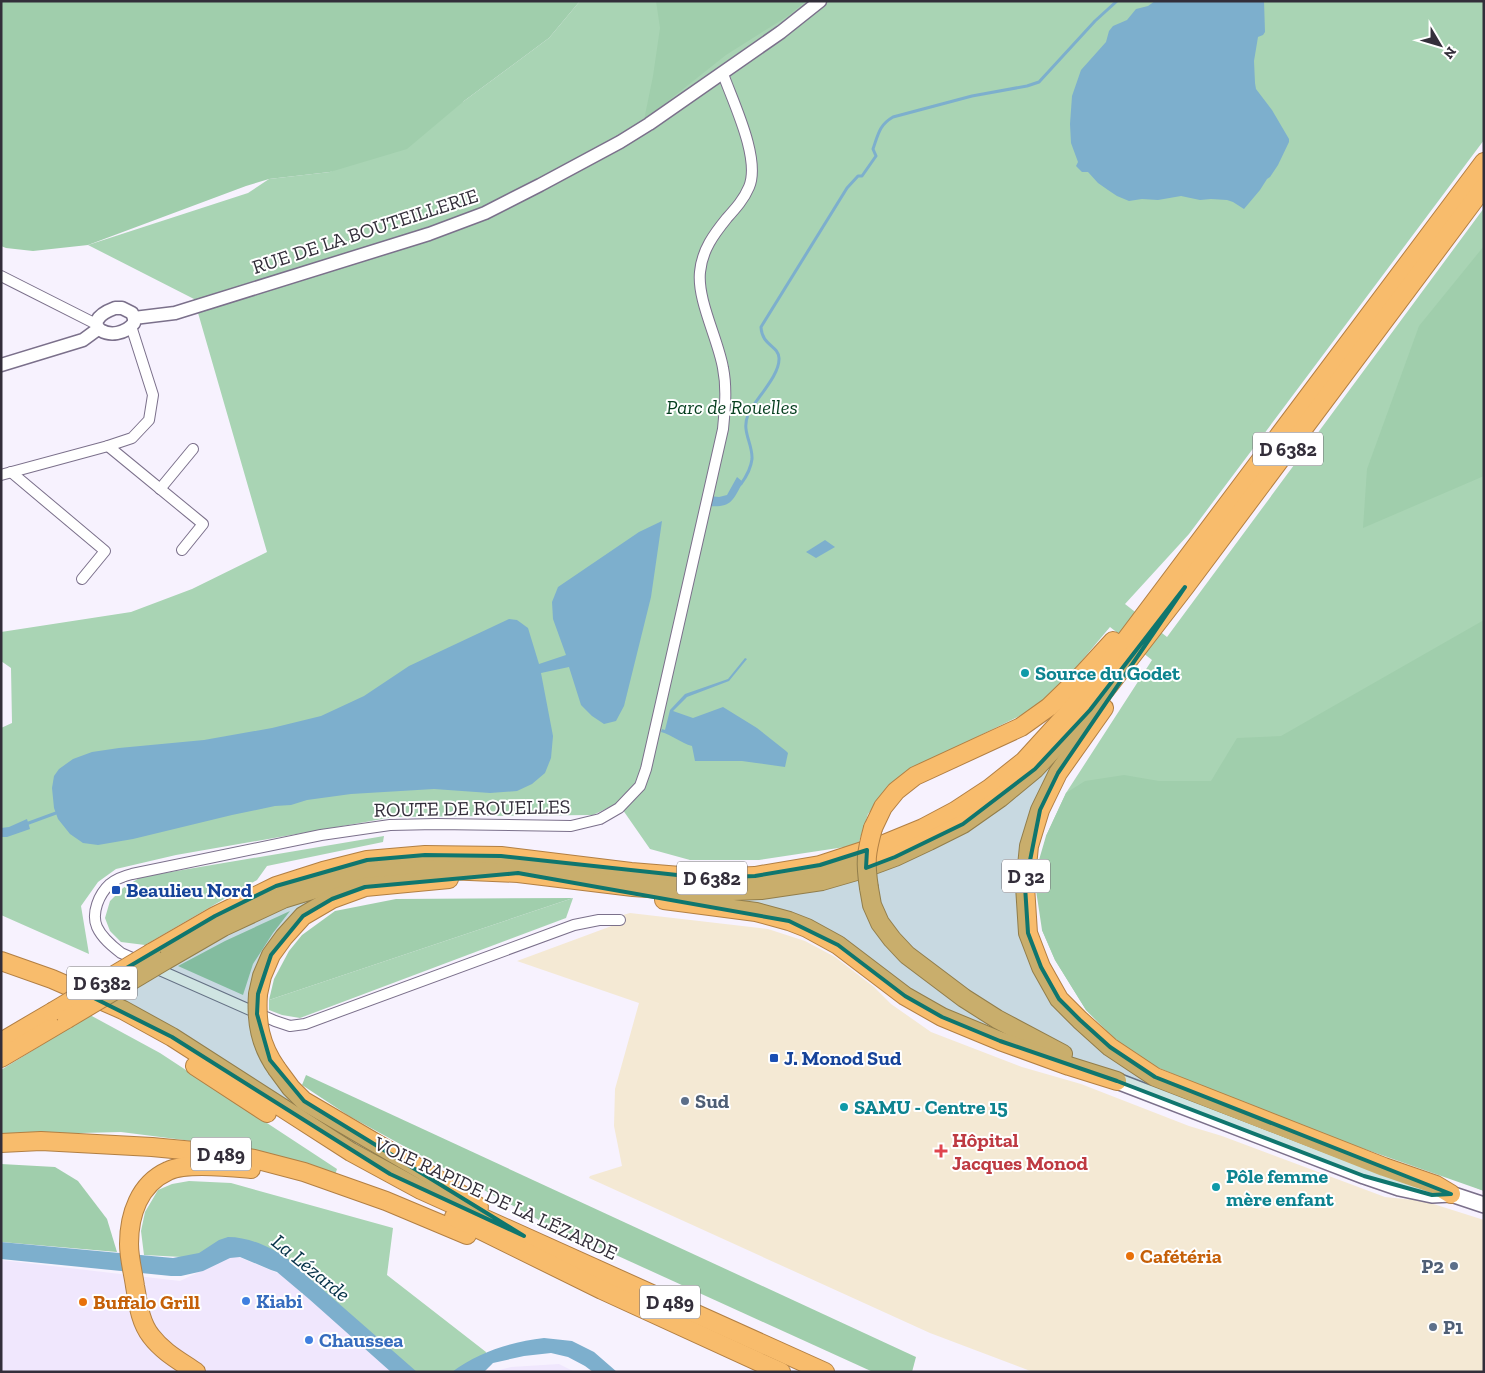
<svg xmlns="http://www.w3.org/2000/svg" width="1485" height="1373" viewBox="0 0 1485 1373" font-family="'Zilla Slab',serif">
  <rect width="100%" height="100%" fill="#f7f2fe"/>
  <g fill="#f0e7fd">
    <path d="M234,1255L282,1275L394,1372H1V1260L180,1281Z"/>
    <path d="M559,1364L575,1372H492L511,1367Z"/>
  </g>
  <path fill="#f4e9d4" d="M630,913L768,929L805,941L835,957L874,987L891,1004L931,1032L1022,1067L1081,1084L1189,1126L1222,1136L1385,1197L1424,1201L1484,1220V1372H1033L930,1333L589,1178L590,1176L622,1166L614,1126L615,1089L639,1003L517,961L617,924L623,915Z"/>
  <g fill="#a9d4b4">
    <path d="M580,1H1484V140L1189,534L1125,604L1167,637L1484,208V1191L1113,1037L1086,1010L1055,960L1042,930L1046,836L1066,793L1152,660L1110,627L1068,677L1034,709L930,760L894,783L868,814L858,845L759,860H690L650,849L618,803L593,815L394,817L176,855L116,869L98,882L81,906L89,954L1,915V728L12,723L11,668L1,661V632L131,612L192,589L267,552L194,299L88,245L248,193L269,179L330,172L464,101L549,38Z"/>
    <path d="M384,836L383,842L267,866L257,880L145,945L121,942L110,931L105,918L110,901L123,888L141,877Z"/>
    <path d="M573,898L566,918L300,1018L282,1015L269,1010V1000Z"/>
    <path d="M90,1015L160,1053L337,1169L335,1175L267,1154L184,1140L121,1132L1,1135V1070Z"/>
    <path d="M189,1181L231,1183L393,1228L387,1275L486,1352L484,1367L476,1372H409L288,1269L240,1250L182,1257L144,1255L141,1231L145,1212L158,1190L172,1184Z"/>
  </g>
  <g fill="#a0ceac">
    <path d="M1,1H580L549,38L464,101L407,149L330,172L269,179L246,186L88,245L33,251L6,248L1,246Z"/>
    <path d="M656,1H806L788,16L726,55L644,120L653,76L660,28Z"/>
    <path d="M1484,246V476L1363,528L1367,469L1419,326Z"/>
    <path d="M1484,620V1191L1279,1119L1145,1062L1113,1037L1086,1010L1055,960L1042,930L1034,877L1046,836L1066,793L1085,781L1124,775L1159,781H1211L1237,738L1281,736Z"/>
    <path d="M573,898L269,1000L274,979L289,951L302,935L335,911L396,899Z"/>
    <path d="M290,911L273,933L253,964L243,995L178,966L225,941Z"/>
    <path d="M306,1075L916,1357L912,1372H873L539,1220L349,1116L302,1085Z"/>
    <path d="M1,1164L55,1167L78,1181L107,1219L117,1252L1,1242Z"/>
  </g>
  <g fill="#7dafcd">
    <path d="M1155,1H1264L1265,32L1263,35L1258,37L1254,61L1255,83L1256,89L1272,110L1289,139V142L1278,165L1270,177L1267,179L1260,190L1244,209L1233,202L1227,200L1211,199L1200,200L1181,196L1158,200L1142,199L1129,201L1117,196L1108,190L1098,183L1088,172H1082L1076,166L1078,162L1071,143L1070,124L1072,96L1081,70L1106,42L1109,31L1113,26L1127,20L1136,9L1148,6Z"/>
    <path d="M737,477L743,482C732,502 731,508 707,506L710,496L719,497L727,495Z"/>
    <path d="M662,521L651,597L624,706L616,721L604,724L592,716L581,705L569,667L541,673L553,736L551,758L545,773L532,784L517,791L490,793L434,789L351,794L307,800L291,805L275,806L232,815L133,839L98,845L83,843L70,834L58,819L54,808L52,788L54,776L59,769L73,759L92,752L119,748L204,740L272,728L321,716L364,696L409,666L509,619L517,620L528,628L539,664L566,655L553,619L552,602L558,587L639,532Z"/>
    <path d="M825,540L835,547L816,558L806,552Z"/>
    <path d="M745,658L747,659L729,681L687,697L673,711L693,718L723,707L757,728L786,751L788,753L785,767L742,761H695L692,746C681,743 672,735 661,732L662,729L665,730L670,710L685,694L728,679Z"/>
    <path d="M27,819L30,829L7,837H1V828L9,827Z"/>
    <path d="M228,1237C249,1237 271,1247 288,1259L417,1372H391L309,1299L277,1272L271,1270L240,1257L230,1258L203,1271L181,1276H171L1,1259V1242L173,1258L199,1253L219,1240Z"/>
    <path d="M544,1338L572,1341L594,1352L617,1372H593L585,1366L568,1357L551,1353L524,1356L493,1363L484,1372H452C479,1352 511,1342 544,1338Z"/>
  </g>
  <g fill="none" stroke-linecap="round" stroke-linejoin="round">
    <g stroke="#7dafcd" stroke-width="3">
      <path d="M741,484C746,477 751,468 752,459C753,444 741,431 748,415C755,399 780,376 779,358C778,345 762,346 761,327L847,188L858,176H862L876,156L873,149C878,135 879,125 893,117L972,96L1027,86L1039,82L1095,21L1117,1"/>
      <path d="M26,824L56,813"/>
    </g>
    <defs>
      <g id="minor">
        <path d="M1,276L96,324"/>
        <path d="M108,446L203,524L182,550"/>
        <path d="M11,472L105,551L82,579"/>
        <path d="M1,475L108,446L132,438L149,420L153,395L131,326"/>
        <path d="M160,489L193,449"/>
        <path d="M620,920H599L574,925L305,1024L290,1026L275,1021L121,953C112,946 102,938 97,927C91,913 99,894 110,884C116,879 124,876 132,874L321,835L390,825L436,824L571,826L600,819L619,808L640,786L646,769L723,429C725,408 727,388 723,368C718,339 697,300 700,272C702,250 714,234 727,218C736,208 744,199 749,187C761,159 733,102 723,74"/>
      </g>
      <g id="tertiary">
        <path d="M115,308H122L132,313L134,318V323C115,347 72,324 115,308Z"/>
        <path d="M134,318L175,313L429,234L485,213L540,185L620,142L649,124L781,32L820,1"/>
        <path d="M1,365L83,340L98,329"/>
      </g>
      <path id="secondary" d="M1117,1081L1364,1176L1399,1188L1432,1195L1451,1194L1484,1205"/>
      <g id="trunk">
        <path d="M1104,708L1058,773L1040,810L1029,846L1025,886L1028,933L1041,967L1059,999L1080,1020L1110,1047L1155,1077L1384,1167L1436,1185L1451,1194"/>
        <path d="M873,828L883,807L896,791L915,776L1021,727L1049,707L1081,676L1113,641"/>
        <path d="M869,888L872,905L880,923L892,939L907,955L964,998L997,1019L1063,1054"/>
        <path d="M664,900L756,912L789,921L807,928L838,945L905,996L942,1017L1000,1041L1069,1066L1117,1081"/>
        <path d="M151,953L215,916L276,886L323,871L367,860L425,855L501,856L631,872L705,878L755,876L820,865L884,844L923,828L955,811L990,788L1024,761L1086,693L1484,162"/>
        <path d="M166,960L223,927L283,899L342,881L379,874L423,869L518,873L633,887L704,892L761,890L822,881L860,870L895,857L929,841L963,824L1000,798L1035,769L1090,710L1185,587L1484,187"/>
        <path d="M1,961L52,979L123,1010L172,1037L351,1152L421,1190L825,1372"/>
        <path d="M258,994L262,976L271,955L284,937L303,916L332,899L365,887L449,879"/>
        <path d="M1,1042L52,1012"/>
        <path d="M1,1058L67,1019"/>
        <path d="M195,1066L267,1113"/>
        <path d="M277,1069L291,1088L304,1101L449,1186L479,1207"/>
        <path d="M1,1143L41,1141L152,1147L215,1153L254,1159L304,1172L386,1201L467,1235"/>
        <path d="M454,1217L602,1290L781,1372"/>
        <path d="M196,1372C180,1361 163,1352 151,1336C140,1322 138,1303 135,1286C133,1272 129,1258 129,1244C129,1215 139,1184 168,1171C186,1162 230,1167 251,1169"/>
      </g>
    </defs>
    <use href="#minor" stroke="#7b708b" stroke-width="12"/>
    <use href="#tertiary" stroke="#7b708b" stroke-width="15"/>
    <use href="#secondary" stroke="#7b708b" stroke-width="18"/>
    <use href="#trunk" stroke="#b27f43" stroke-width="20"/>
    <use href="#minor" stroke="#fff" stroke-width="10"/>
    <use href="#tertiary" stroke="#fff" stroke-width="12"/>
    <use href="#secondary" stroke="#fff" stroke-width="15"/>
    <use href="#trunk" stroke="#f8bc6c" stroke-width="18"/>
    <defs>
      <g id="trunk-bridge">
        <path d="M869,888C865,862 866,853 873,828"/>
        <path d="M258,994C256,1022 260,1045 277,1069"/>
        <path d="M52,1012L151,953"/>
        <path d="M67,1019L166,960"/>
      </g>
    </defs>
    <use href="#trunk-bridge" stroke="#b27f43" stroke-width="20" stroke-linecap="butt"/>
    <use href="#trunk-bridge" stroke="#f8bc6c" stroke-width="18"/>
  </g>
  <path fill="#0f766e" fill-opacity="0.2" stroke="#0f766e" stroke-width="4" stroke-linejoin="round" d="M1185,587L1058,773L1040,810L1025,886L1028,933L1041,967L1059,999L1080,1020L1110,1047L1155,1077L1451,1194L1432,1195L1364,1176L1117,1081L1000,1041L942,1017L905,996L838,945L789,921L518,873L365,887L332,899L303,916L271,955L258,994L257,1014L270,1060L304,1101L524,1236L390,1174L172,1037L84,993L215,916L276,886L367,860L425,855L501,856L705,878L755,876L820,865L867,850L866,868L895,857L963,824L1035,769L1090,710Z"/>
  <g fill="#0f9aa8" stroke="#fff" stroke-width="2">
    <circle cx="1025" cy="673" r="5"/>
    <circle cx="844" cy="1107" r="5"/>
    <circle cx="1216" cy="1187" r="5"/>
  </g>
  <g fill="#1a4fb4" stroke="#fff" stroke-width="2">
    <rect x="111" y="885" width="10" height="10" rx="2.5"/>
    <rect x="769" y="1053" width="10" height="10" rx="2.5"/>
  </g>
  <g fill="#5c6f8a" stroke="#fff" stroke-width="2">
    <circle cx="685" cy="1101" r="5"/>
    <circle cx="1454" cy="1266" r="5"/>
    <circle cx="1433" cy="1327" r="5"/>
  </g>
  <path fill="#e0444e" stroke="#fff" stroke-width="2" d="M938.5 1143.5h5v5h5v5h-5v5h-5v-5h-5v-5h5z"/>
  <g fill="#e8710a" stroke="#fff" stroke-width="2">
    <circle cx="1130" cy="1256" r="5"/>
    <circle cx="83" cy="1302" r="5"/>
  </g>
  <g fill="#3f7fe0" stroke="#fff" stroke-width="2">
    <circle cx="246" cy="1301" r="5"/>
    <circle cx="309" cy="1340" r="5"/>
  </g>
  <g text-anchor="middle" stroke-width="4" stroke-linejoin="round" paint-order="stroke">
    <g fill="#fff" stroke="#706d75" stroke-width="1">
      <rect x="1253" y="432.5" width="70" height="33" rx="4"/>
      <rect x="1002" y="859.5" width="48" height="33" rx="4"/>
      <rect x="677" y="861.5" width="70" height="33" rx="4"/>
      <rect x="67" y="966.5" width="70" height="33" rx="4"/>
      <rect x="191" y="1137.5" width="60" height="33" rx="4"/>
      <rect x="640" y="1285.5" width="60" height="33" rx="4"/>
    </g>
    <g font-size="19" font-weight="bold" fill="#332e3a">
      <text x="1288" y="456">D 6382</text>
      <text x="1026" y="883">D 32</text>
      <text x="712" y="885">D 6382</text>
      <text x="102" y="990">D 6382</text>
      <text x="221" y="1161">D 489</text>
      <text x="670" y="1309">D 489</text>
    </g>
    <g font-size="20" fill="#332e3a" stroke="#fff">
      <text transform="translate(365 231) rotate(-18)" y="7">RUE DE LA BOUTEILLERIE</text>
      <text transform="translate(472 808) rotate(-1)" y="7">ROUTE DE ROUELLES</text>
      <text transform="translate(496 1198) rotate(25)" y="7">VOIE RAPIDE DE LA LÉZARDE</text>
    </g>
    <g font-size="20" font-style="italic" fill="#053e1e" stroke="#fff">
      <text x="732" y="414">Parc de Rouelles</text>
    </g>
    <g font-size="20" font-weight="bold" fill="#0d838f" stroke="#fff" text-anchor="start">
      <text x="1035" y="680">Source du Godet</text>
      <text x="854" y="1114">SAMU - Centre 15</text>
      <text x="1226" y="1183">Pôle femme<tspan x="1226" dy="23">mère enfant</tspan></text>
    </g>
    <g font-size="20" font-weight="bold" fill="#164399" stroke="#fff" text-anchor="start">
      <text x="126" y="897">Beaulieu Nord</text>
      <text x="784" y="1065">J. Monod Sud</text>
    </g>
    <g font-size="20" font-weight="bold" fill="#4e5e75" stroke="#fff" text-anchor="start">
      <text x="695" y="1108">Sud</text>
      <text x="1444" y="1273" text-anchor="end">P2</text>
      <text x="1443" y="1334">P1</text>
    </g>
    <g font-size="20" font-weight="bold" fill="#be3a42" stroke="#fff" text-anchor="start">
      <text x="952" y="1147">Hôpital<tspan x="952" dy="23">Jacques Monod</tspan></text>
    </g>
    <g font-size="20" font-weight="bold" fill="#c56008" stroke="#fff" text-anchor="start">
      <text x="1140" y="1263">Cafétéria</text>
      <text x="93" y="1309">Buffalo Grill</text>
    </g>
    <g font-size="20" font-weight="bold" fill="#366cbe" stroke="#fff" text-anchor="start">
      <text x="256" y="1308">Kiabi</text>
      <text x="319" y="1347">Chaussea</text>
    </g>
    <g font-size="21" font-style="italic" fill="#063248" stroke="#fff">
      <text transform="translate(311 1268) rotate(39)" y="7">La Lézarde</text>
    </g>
  </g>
  <rect width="1485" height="1373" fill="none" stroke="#332e3a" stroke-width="5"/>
  <g transform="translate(1440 45) rotate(128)" stroke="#ffffff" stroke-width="4" paint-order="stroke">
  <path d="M0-4L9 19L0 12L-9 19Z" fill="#332e3a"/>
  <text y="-8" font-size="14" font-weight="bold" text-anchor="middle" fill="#332e3a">N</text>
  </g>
</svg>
